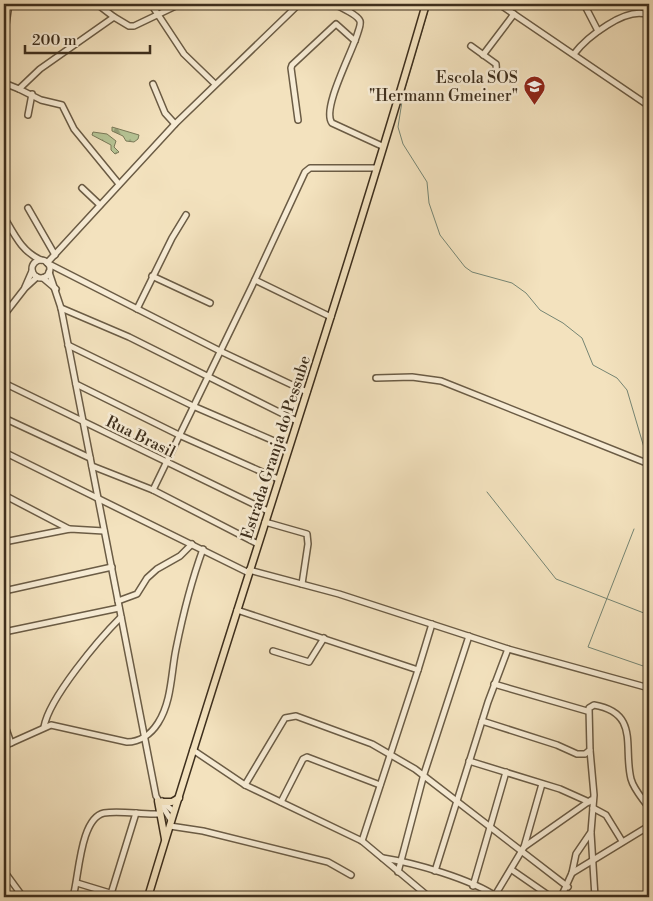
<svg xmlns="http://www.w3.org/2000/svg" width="653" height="901" viewBox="0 0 653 901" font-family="'Libre Bodoni',serif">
  <defs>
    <pattern id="forest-firs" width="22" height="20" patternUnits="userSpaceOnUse" patternTransform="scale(1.25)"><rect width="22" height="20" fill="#b6c495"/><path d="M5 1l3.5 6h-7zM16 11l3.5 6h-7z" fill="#95a079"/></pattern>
  </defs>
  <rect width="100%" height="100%" fill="#f3e2be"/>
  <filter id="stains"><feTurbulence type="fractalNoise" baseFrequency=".004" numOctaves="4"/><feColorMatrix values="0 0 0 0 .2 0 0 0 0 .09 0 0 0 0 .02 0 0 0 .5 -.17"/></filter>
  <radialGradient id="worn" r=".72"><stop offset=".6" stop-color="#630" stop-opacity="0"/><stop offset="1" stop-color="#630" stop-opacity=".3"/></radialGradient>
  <g fill="url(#forest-firs)" stroke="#7a7a59">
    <path d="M112,127L139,135L138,139L134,142L126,141L123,136L112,131Z"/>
    <path d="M93,132L107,134L116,141L114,147L119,152L115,154L111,150V145L92,135Z"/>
  </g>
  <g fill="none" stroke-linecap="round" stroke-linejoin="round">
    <g stroke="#768573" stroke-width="1">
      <path d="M430,4L403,95L398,127L403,144L427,182L429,203L440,235L465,267L472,272L512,283L526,293L540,310L563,323L582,338L593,365L617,378L627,390L648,461"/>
      <path d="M487,492L556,579L649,615"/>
      <path d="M634,529L588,647L649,668"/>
    </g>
    <defs>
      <g id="minor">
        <path d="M97,4L114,17"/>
        <path d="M151,4L184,54L215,84"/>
        <path d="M334,4C340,7 357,14 360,21C361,24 359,29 358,32C353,51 321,109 332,123L382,146"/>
        <path d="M499,4L649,106"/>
        <path d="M584,4L598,31"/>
        <path d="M4,38L9,4"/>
        <path d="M471,46L496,64L497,78"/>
        <path d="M574,54C586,38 626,6 648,15L649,18"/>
        <path d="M483,55L514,14"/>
        <path d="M4,83L19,89L40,69L114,17L129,26H134L180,4"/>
        <path d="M153,84L165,113L175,124"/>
        <path d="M19,89L41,100L62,105L74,129L119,184"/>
        <path d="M28,115L32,94"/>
        <path d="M298,120L291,68L292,65L336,24L355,41"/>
        <path d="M82,188L100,205"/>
        <path d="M28,208L55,255"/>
        <path d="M4,217C14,234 22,252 41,260"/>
        <circle cx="41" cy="269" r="9"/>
        <path d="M47,263L175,124L299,4"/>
        <path d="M49,264L220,351L307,392"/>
        <path d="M49,272L61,308L156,796L171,820"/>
        <path d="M152,276L210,303"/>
        <path d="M43,278L56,289"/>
        <path d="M255,280L331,317"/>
        <path d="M25,287L32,271"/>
        <path d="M61,308L129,337L297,421"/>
        <path d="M137,309L172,238L186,215"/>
        <path d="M4,315L25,288L37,277"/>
        <path d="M68,345L193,406L288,447"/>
        <path d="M376,378L412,377L441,381L649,464"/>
        <path d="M4,383L268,511"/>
        <path d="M76,384L179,435L278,479"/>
        <path d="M4,418L90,458"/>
        <path d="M4,452L249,573"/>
        <path d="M92,466L153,490L258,544"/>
        <path d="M153,490L252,286L305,172L310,168H376"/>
        <path d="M4,495L69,529"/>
        <path d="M265,522L307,534L308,544L302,584"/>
        <path d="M4,542L70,529L104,531"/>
        <path d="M249,570L339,594L508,649L649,688"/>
        <path d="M4,591L112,567"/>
        <path d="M118,601L137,594L147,578L157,569L180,556L192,544"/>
        <path d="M237,610L418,670L432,624"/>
        <path d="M4,632L119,608"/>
        <path d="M273,651L309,662L324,638"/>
        <path d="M494,684L587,711"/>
        <path d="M482,721L557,745L577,754H585L590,750L589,708L594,705C640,713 623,747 631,779C634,790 643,799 649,808"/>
        <path d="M4,723L11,743"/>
        <path d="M44,727C49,698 99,639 121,617"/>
        <path d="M4,746L51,725L127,742C140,742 151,734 158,723C172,701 171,673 176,649C183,614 191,582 203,549"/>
        <path d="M193,750L245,785L362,841L429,897"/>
        <path d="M469,761L560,789L589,802"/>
        <path d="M245,785L285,718L296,716L372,744L415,769L568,887"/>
        <path d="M162,801L174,812"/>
        <path d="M281,802L303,759L307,757L380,785"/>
        <path d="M593,808L606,815L622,841"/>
        <path d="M170,826L203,831L328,862L351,875"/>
        <path d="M591,833L595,897"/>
        <path d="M362,841L418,670"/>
        <path d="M524,847L591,800"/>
        <path d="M383,858C415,863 471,879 497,897"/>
        <path d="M512,870L551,897"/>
        <path d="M4,871L23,897"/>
        <path d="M435,871L488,702L508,649"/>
        <path d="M398,872L424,774L469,636"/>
        <path d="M572,873L576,854L591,832L594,795L590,750"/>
        <path d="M77,883L123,897"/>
        <path d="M473,886L506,772"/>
        <path d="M73,897C79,877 80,818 104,813C121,810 141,815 159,814"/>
        <path d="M110,897L136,813"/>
        <path d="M494,897L524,847L542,784"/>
        <path d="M561,897L572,873L649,826"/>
      </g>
      <g id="major">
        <path d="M158,801L165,839"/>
        <path d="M163,802H172L179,798"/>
        <path d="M148,897C238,599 339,303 426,4"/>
      </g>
    </defs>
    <use href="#minor" stroke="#6b5c45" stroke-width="8"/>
    <use href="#major" stroke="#3e2f1d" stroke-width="9"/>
    <use href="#minor" stroke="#f7ecd5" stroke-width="5"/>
    <use href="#major" stroke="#f3e2be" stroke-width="6"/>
  </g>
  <defs>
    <symbol id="school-pin" viewBox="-11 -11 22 30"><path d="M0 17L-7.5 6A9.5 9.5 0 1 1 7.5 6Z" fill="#8f2418" stroke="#f7ecd5"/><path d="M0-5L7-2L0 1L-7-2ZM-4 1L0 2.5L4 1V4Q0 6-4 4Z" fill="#fff"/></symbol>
  </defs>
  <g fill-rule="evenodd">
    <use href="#school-pin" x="522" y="74" width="25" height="34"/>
  </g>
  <g text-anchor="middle" stroke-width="5" stroke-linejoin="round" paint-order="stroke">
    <g font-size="16" fill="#3e2f1d" stroke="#f7ecd5" text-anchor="end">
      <text x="518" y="83">Escola SOS<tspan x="518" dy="18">"Hermann Gmeiner"</tspan></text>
    </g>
    <g font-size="16" fill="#3e2f1d" stroke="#f7ecd5">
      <text transform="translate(141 436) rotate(26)" y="6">Rua Brasil</text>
      <text transform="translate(275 447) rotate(-72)" y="6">Estrada Granja do Pessube</text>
    </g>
  </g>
  <rect width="653" height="901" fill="none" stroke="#f3e2be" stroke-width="20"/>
  <rect x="5" y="5" width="643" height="891" fill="none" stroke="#3e2f1d" stroke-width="2.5"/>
  <rect x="10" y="10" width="633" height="881" fill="none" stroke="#3e2f1d"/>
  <path d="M25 45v8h125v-8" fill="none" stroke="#3e2f1d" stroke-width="2.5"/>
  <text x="32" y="45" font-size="15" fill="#3e2f1d" stroke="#f7ecd5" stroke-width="4" paint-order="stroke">200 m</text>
  <rect width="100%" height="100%" filter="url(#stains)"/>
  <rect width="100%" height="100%" fill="url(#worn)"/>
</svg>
